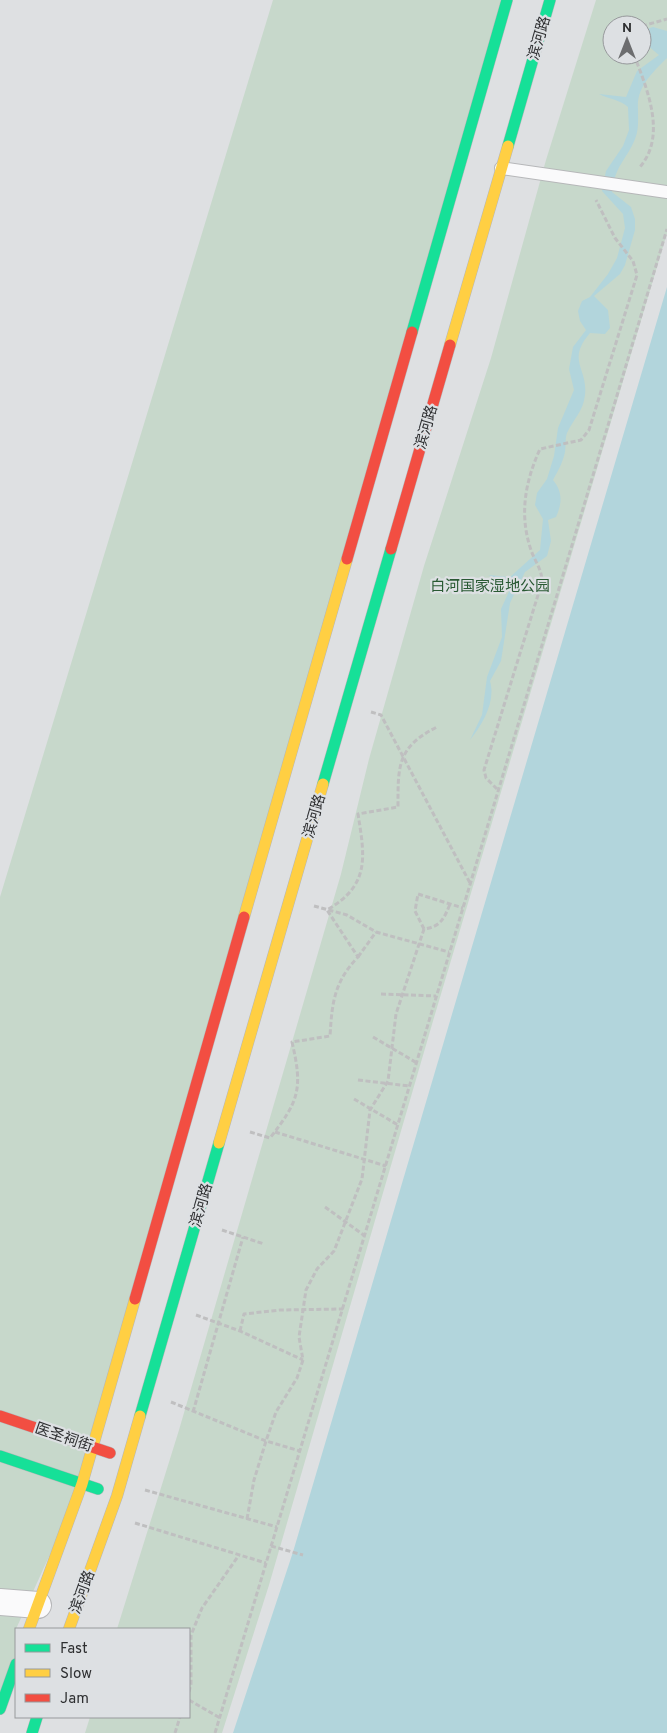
<svg xmlns="http://www.w3.org/2000/svg" width="667" height="1733" viewBox="0 0 667 1733" font-family="Overpass,'Noto Sans SC',sans-serif">
  <rect width="100%" height="100%" fill="#dee0e2"/>
  <g fill="#c7d8cb" fill-rule="evenodd">
    <path d="M273,0H507L82,1484L16,1629V1664L0,1709V897Z"/>
    <path d="M596,0H667V233L433,1021L269,1585L222,1733H85L90,1717H189V1629H117L179,1430L341,874L369,759L424,566L491,358L546,160ZM612,25H642V55H612Z"/>
  </g>
  <g fill="#b2d5dc">
    <path d="M653,27L667,31V58C654,71 636,87 638,109C638,120 639,129 635,139C626,161 615,165 612,192L631,207L635,219V230L625,265L620,274L594,296L608,310L610,328L605,334L590,333C566,361 588,368 585,395C583,412 574,418 567,433C565,438 566,446 565,452C563,462 558,471 553,480C563,492 562,504 556,517L548,520L551,541L547,556L525,572L510,603L501,661L490,681C496,701 483,724 470,740L482,715L487,677L502,637L501,609L512,585L488,575L510,577L540,550L543,519L535,505L537,493L547,479L554,456L558,428L574,390L569,369L573,347L586,330L580,321L578,311L582,301L590,297L608,274L617,258L625,228L623,214L602,191L606,171L623,146L629,130L628,107C621,100 609,99 599,94L626,97L637,71L659,55C651,48 638,40 647,29Z"/>
    <path d="M667,287V1733H233L293,1552Z"/>
  </g>
  <g fill="none" stroke-linecap="round" stroke-linejoin="round">
    <defs>
      <path id="lane" d="M501,168L667,192"/>
      <path id="street" d="M0,1602L38,1605"/>
      <g id="fast">
        <path d="M508,146L550,0"/>
        <path d="M412,332L507,0"/>
        <path d="M323,784L391,549"/>
        <path d="M140,1416L219,1143"/>
        <path d="M0,1456L98,1489"/>
        <path d="M0,1709L16,1664"/>
        <path d="M32,1733L37,1717"/>
      </g>
      <g id="slow">
        <path d="M450,345L508,146"/>
        <path d="M244,917L347,559"/>
        <path d="M219,1143L323,784"/>
        <path d="M29,1629L82,1484L135,1299"/>
        <path d="M69,1629L117,1496L140,1416"/>
      </g>
      <g id="jam">
        <path d="M391,549L450,345"/>
        <path d="M347,559L412,332"/>
        <path d="M135,1299L244,917"/>
        <path d="M0,1416L110,1453"/>
      </g>
    </defs>
    <use href="#lane" stroke="#b6b7b9" stroke-width="14"/>
    <use href="#street" stroke="#b6b7b9" stroke-width="28"/>
    <use href="#fast" stroke="#b6b7b9" stroke-width="12"/>
    <use href="#slow" stroke="#b6b7b9" stroke-width="12"/>
    <use href="#jam" stroke="#b6b7b9" stroke-width="12"/>
    <g stroke="#bfbfc0" stroke-width="3" stroke-dasharray="5 2.5" stroke-linecap="butt">
      <path d="M642,26L667,19"/>
      <path d="M634,55C648,91 667,137 639,168"/>
      <path d="M371,712L381,715L470,883"/>
      <path d="M497,789L486,778L484,770L542,582C542,569 535,562 531,550C519,515 525,482 540,449L581,440L589,430L637,275L633,261L615,238L596,200"/>
      <path d="M314,906L347,915L376,932L449,952"/>
      <path d="M424,929L415,911L418,894L463,908"/>
      <path d="M358,957L376,932"/>
      <path d="M381,994L436,996"/>
      <path d="M373,1037L417,1063"/>
      <path d="M358,1080L409,1086"/>
      <path d="M354,1099L398,1125"/>
      <path d="M250,1132L270,1138C299,1101 303,1089 292,1042L330,1036C332,1003 334,982 358,957L327,910C370,885 365,858 358,814L398,807C398,766 397,747 437,727"/>
      <path d="M275,1132L386,1166"/>
      <path d="M325,1207L365,1236"/>
      <path d="M222,1230L264,1244"/>
      <path d="M196,1315L240,1331L303,1360"/>
      <path d="M240,1331L244,1314L280,1310L343,1309"/>
      <path d="M171,1402L266,1441L300,1451"/>
      <path d="M193,1412L243,1237"/>
      <path d="M145,1490L277,1527"/>
      <path d="M247,1519L254,1480L266,1441L276,1412L297,1378L303,1360L299,1337L306,1290L317,1269L334,1251L362,1179L370,1110L388,1081L396,1014L424,929C440,927 444,919 450,904"/>
      <path d="M135,1523L266,1563"/>
      <path d="M271,1546L303,1555"/>
      <path d="M189,1692L191,1684V1635L202,1608L239,1555"/>
      <path d="M189,1700L220,1718"/>
      <path d="M175,1733L180,1717"/>
      <path d="M215,1733L667,229"/>
    </g>
    <use href="#lane" stroke="#fafafb" stroke-width="12"/>
    <use href="#street" stroke="#fafafb" stroke-width="26"/>
    <use href="#fast" stroke="#16e098" stroke-width="11"/>
    <use href="#slow" stroke="#ffcf43" stroke-width="11"/>
    <use href="#jam" stroke="#f24e42" stroke-width="11"/>
  </g>
  <g text-anchor="middle" stroke-width="4.5" stroke-linejoin="round" paint-order="stroke">
    <g font-size="15" fill="#2e2f31" stroke="#dde0e3">
      <text transform="translate(539 38) rotate(-74)" y="5">滨河路</text>
      <text transform="translate(426 427) rotate(-74)" y="5">滨河路</text>
      <text transform="translate(314 816) rotate(-74)" y="5">滨河路</text>
      <text transform="translate(201 1205) rotate(-74)" y="5">滨河路</text>
      <text transform="translate(64 1437) rotate(19)" y="5">医圣祠街</text>
      <text transform="translate(82 1592) rotate(-70)" y="5">滨河路</text>
    </g>
    <g font-size="15" fill="#295933" stroke="#dde0e3">
      <text x="490" y="591">白河国家湿地公园</text>
    </g>
  </g>
  <rect x="15" y="1628" width="175" height="90" fill="#dde0e3" stroke="#97999c"/>
  <rect x="25" y="1644" width="25" height="8" fill="#16e098" stroke="#97999c"/>
  <text x="60" y="1653" font-size="15" fill="#2e2f31">Fast</text>
  <rect x="25" y="1669" width="25" height="8" fill="#ffcf43" stroke="#97999c"/>
  <text x="60" y="1678" font-size="15" fill="#2e2f31">Slow</text>
  <rect x="25" y="1694" width="25" height="8" fill="#f24e42" stroke="#97999c"/>
  <text x="60" y="1703" font-size="15" fill="#2e2f31">Jam</text>
  <g transform="translate(627 40)"><circle r="24" fill="#dde0e3" stroke="#97999c"/>
  <path d="M0-4L9 19L0 12L-9 19Z" fill="#6c6d6f"/>
  <text y="-8" font-size="14" font-weight="bold" text-anchor="middle" fill="#2e2f31">N</text>
  </g>
</svg>
